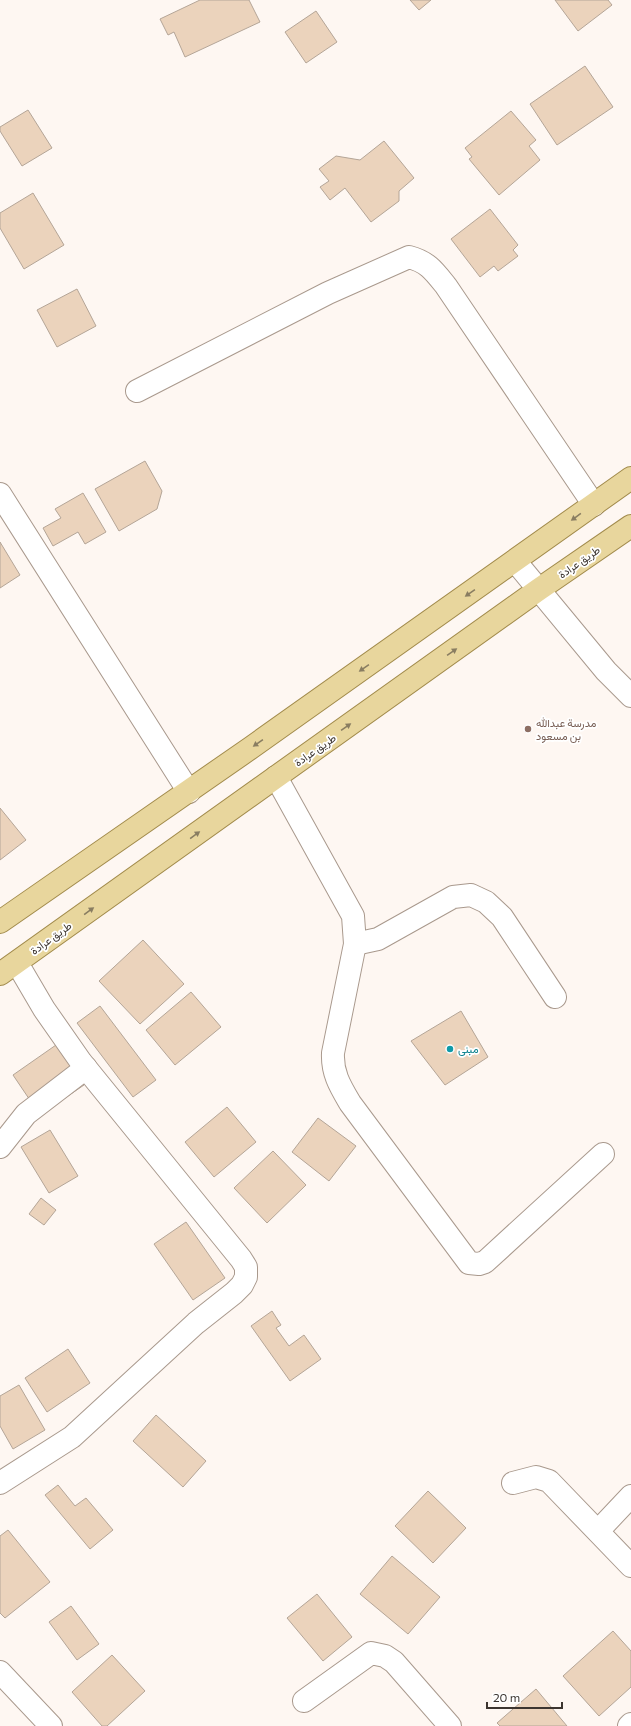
<svg xmlns="http://www.w3.org/2000/svg" width="631" height="1726" viewBox="0 0 631 1726" font-family="Commissioner,Vazirmatn,sans-serif">
  <rect width="100%" height="100%" fill="#fef7f2"/>
  <g fill="#ebd3bc" stroke="#b4a597">
    <path d="M200,0H249L260,22L185,57L174,32L168,35L160,19Z"/>
    <path d="M410,0H431L419,10Z"/>
    <path d="M555,0H608L612,5L578,31Z"/>
    <path d="M316,11L337,42L306,63L285,32Z"/>
    <path d="M585,66L613,107L557,145L530,104Z"/>
    <path d="M28,110L52,148L22,166L0,131V127Z"/>
    <path d="M511,111L536,140L529,146L540,160L499,195L469,159L472,157L465,148Z"/>
    <path d="M384,141L414,178L399,191V201L371,222L345,188L330,200L320,187L329,181L319,169L336,156L360,160Z"/>
    <path d="M33,193L64,245L24,269L0,228V213Z"/>
    <path d="M490,209L518,245L513,250L518,256L498,271L494,266L480,277L451,239Z"/>
    <path d="M77,289L96,326L57,347L37,310Z"/>
    <path d="M145,461L162,491L157,509L119,531L95,489Z"/>
    <path d="M83,493L106,532L85,544L78,532L53,546L43,528L61,518L55,509Z"/>
    <path d="M0,542L20,575L0,588Z"/>
    <path d="M0,808L26,840L0,860Z"/>
    <path d="M143,940L184,984L140,1024L99,981Z"/>
    <path d="M191,992L221,1027L175,1065L146,1030Z"/>
    <path d="M100,1006L156,1080L133,1097L77,1023Z"/>
    <path d="M461,1011L488,1057L445,1085L411,1041Z"/>
    <path d="M56,1045L84,1085L40,1115L13,1075Z"/>
    <path d="M227,1107L256,1142L214,1177L185,1142Z"/>
    <path d="M318,1118L356,1146L329,1181L292,1152Z"/>
    <path d="M50,1130L78,1176L49,1193L21,1147Z"/>
    <path d="M273,1151L306,1185L267,1223L234,1188Z"/>
    <path d="M41,1198L56,1210L44,1225L29,1214Z"/>
    <path d="M186,1222L225,1278L193,1300L154,1244Z"/>
    <path d="M272,1311L281,1325L276,1328L289,1346L304,1335L321,1359L290,1381L251,1326Z"/>
    <path d="M68,1349L90,1383L47,1412L25,1378Z"/>
    <path d="M19,1385L45,1430L13,1449L0,1426V1396Z"/>
    <path d="M156,1415L206,1461L183,1487L133,1441Z"/>
    <path d="M58,1485L75,1506L86,1498L113,1530L90,1549L45,1495Z"/>
    <path d="M428,1491L466,1528L433,1563L395,1526Z"/>
    <path d="M8,1530L50,1582L5,1618L0,1613V1536Z"/>
    <path d="M392,1556L440,1597L408,1634L360,1594Z"/>
    <path d="M317,1594L352,1637L323,1661L287,1618Z"/>
    <path d="M71,1606L99,1644L77,1660L49,1622Z"/>
    <path d="M613,1631L631,1651V1687L599,1716L563,1676Z"/>
    <path d="M112,1655L145,1691L107,1726H102L72,1692Z"/>
    <path d="M536,1689L567,1726H500L497,1723Z"/>
  </g>
  <g fill="none" stroke-linecap="round" stroke-linejoin="round">
    <defs>
      <g id="minor">
        <path d="M137,391L328,293L409,257C428,262 434,271 446,286L594,505"/>
        <path d="M0,494L189,792"/>
        <path d="M515,561L606,671L631,696"/>
        <path d="M276,777L353,916L355,944L333,1053C332,1073 340,1086 350,1103L469,1263L479,1264L485,1262L603,1154"/>
        <path d="M355,944L378,939L453,897L471,895L486,902L502,917L555,997"/>
        <path d="M0,1147L26,1114L86,1068"/>
        <path d="M0,1483L72,1437L196,1323L234,1293L242,1285L246,1277V1267L241,1259L81,1062L44,1009L17,963"/>
        <path d="M513,1483L536,1477L549,1481L631,1566"/>
        <path d="M598,1531L631,1496"/>
        <path d="M0,1672L51,1726"/>
        <path d="M304,1701L371,1653L385,1656L394,1662L450,1726"/>
        <path d="M629,1726L631,1724"/>
      </g>
      <g id="primary">
        <path d="M0,922L252,747L631,478"/>
        <path d="M0,974L538,590L631,526"/>
      </g>
    </defs>
    <use href="#minor" stroke="#a9998d" stroke-width="24"/>
    <use href="#primary" stroke="#a28b4c" stroke-width="24"/>
    <use href="#minor" stroke="#fff" stroke-width="22"/>
    <use href="#primary" stroke="#e8d69d" stroke-width="22"/>
  </g>
  <defs><path id="oneway-solid" d="M-6-.8H1V-3.2L6.5 0L1 3.2V.8H-6Z"/></defs>
  <g fill="#897d61">
    <use href="#oneway-solid" transform="translate(576 517) rotate(144)"/>
    <use href="#oneway-solid" transform="translate(470 593) rotate(145)"/>
    <use href="#oneway-solid" transform="translate(452 652) rotate(-35)"/>
    <use href="#oneway-solid" transform="translate(364 668) rotate(145)"/>
    <use href="#oneway-solid" transform="translate(346 727) rotate(-35)"/>
    <use href="#oneway-solid" transform="translate(258 743) rotate(145)"/>
    <use href="#oneway-solid" transform="translate(195 835) rotate(-36)"/>
    <use href="#oneway-solid" transform="translate(89 911) rotate(-36)"/>
  </g>
  <circle fill="#8d6e63" stroke="#fff" stroke-width="1.5" cx="528" cy="729" r="4"/>
  <circle fill="#0f9aa8" stroke="#fff" stroke-width="1.5" cx="450" cy="1049" r="4"/>
  <g text-anchor="middle" stroke-width="3.5" stroke-linejoin="round" paint-order="stroke">
    <g font-size="11" fill="#3c3530" stroke="#fff">
      <text transform="translate(579 562) rotate(-35)" y="4">طريق عرادة</text>
      <text transform="translate(315 750) rotate(-35)" y="4">طريق عرادة</text>
      <text transform="translate(51 938) rotate(-36)" y="4">طريق عرادة</text>
    </g>
    <g font-size="11" fill="#785e54" stroke="#fff" text-anchor="start">
      <text x="536" y="727">مدرسة عبدالله<tspan x="536" dy="13">بن مسعود</tspan></text>
    </g>
    <g font-size="11" fill="#0d838f" stroke="#fff" text-anchor="start">
      <text x="458" y="1053">مبنى</text>
    </g>
  </g>
  <path d="M487 1702v6h75v-6" fill="none" stroke="#3c3530" stroke-width="2"/>
  <text x="493" y="1702" font-size="12" fill="#3c3530" stroke="#ffffff" stroke-width="3" paint-order="stroke">20 m</text>
</svg>
